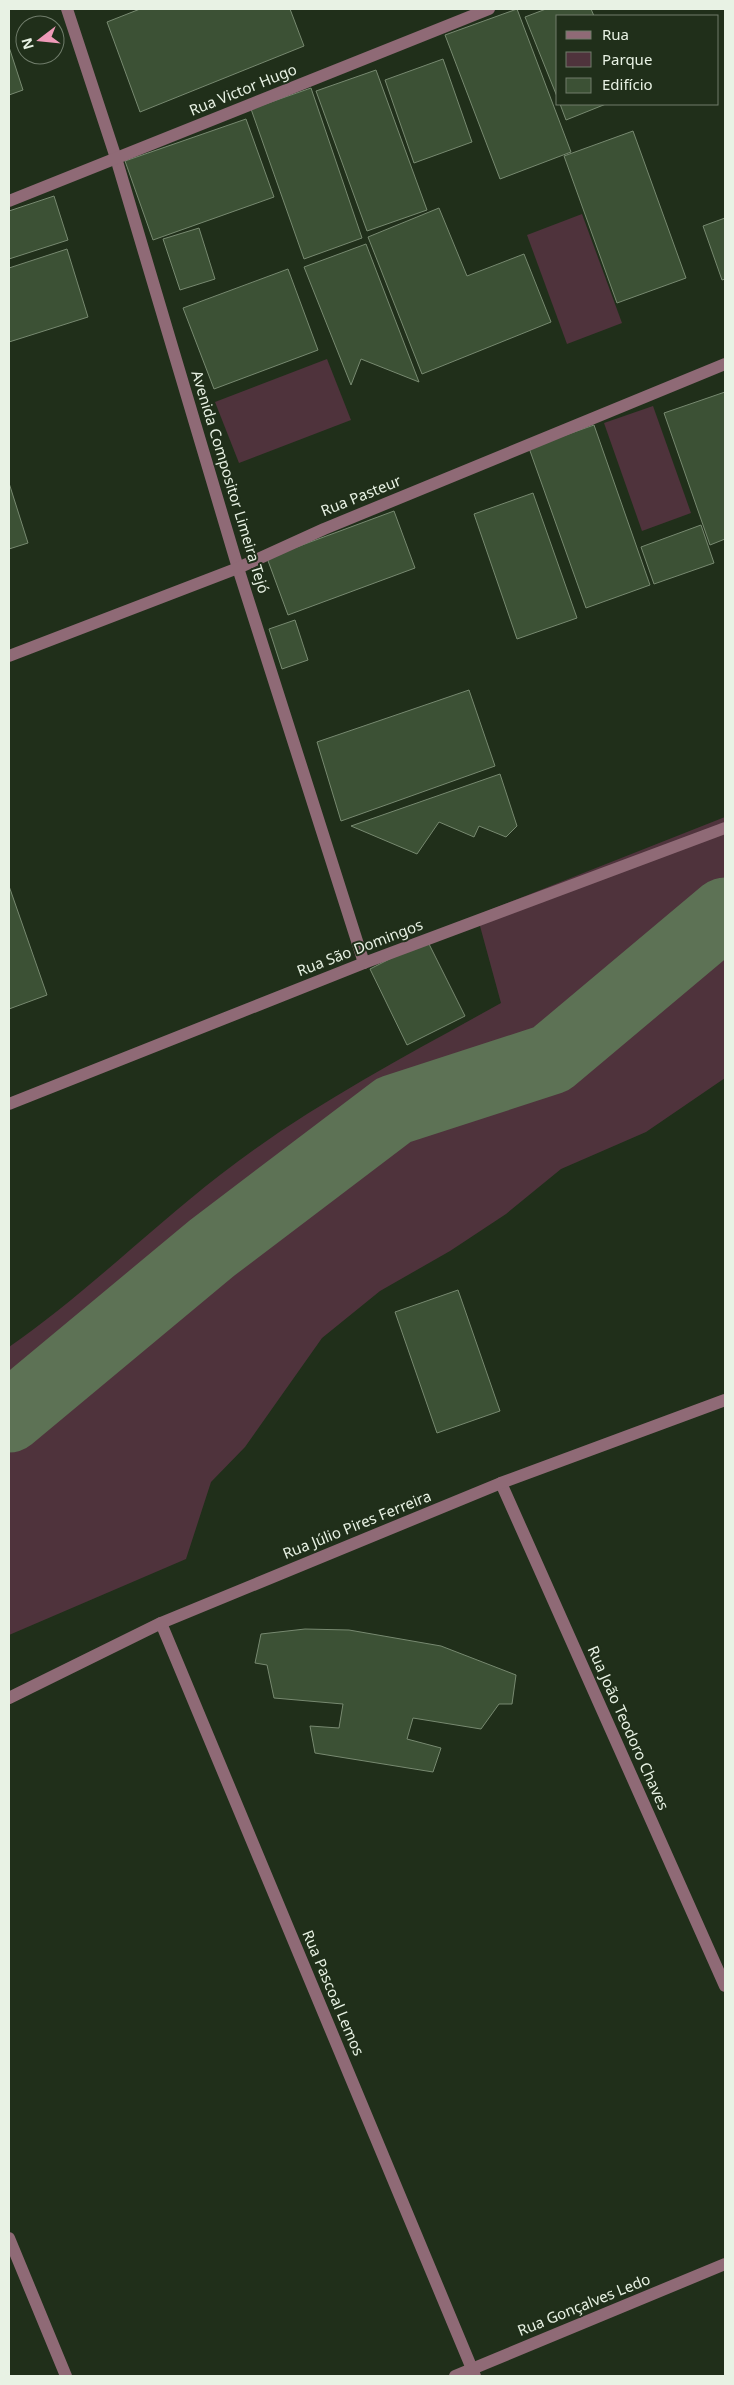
<svg xmlns="http://www.w3.org/2000/svg" width="734" height="2385" viewBox="0 0 734 2385" font-family="'Noto Sans',sans-serif">
  <rect width="100%" height="100%" fill="#202f1a"/>
  <g fill="#4f333c">
    <path d="M582,214L622,323L567,344L527,235Z"/>
    <path d="M327,359L351,420L239,463L215,402Z"/>
    <path d="M653,406L691,513L642,531L604,423Z"/>
    <path d="M725,817V1078L646,1132L561,1169L506,1214L450,1251L380,1291L322,1338L245,1447L211,1482L186,1559L9,1635V1347C84,1295 149,1230 220,1175C307,1107 406,1056 501,1003L477,915Z"/>
  </g>
  <g fill="none" stroke-linecap="round" stroke-linejoin="round">
    <path stroke="#5d7255" stroke-width="71" d="M9,1417L212,1248L394,1110L551,1059L725,913"/>
  </g>
  <g fill="#3c5135" stroke="#778970">
    <path d="M140,9H290L304,46L140,112L107,22Z"/>
    <path d="M517,9L571,152L500,179L445,35Z"/>
    <path d="M546,9H591L594,16H558V99L525,17Z"/>
    <path d="M9,47L23,90L9,95Z"/>
    <path d="M443,59L472,142L414,163L385,80Z"/>
    <path d="M376,70L427,210L367,231L316,91Z"/>
    <path d="M311,88L362,238L304,259L251,109Z"/>
    <path d="M560,104H606L566,120Z"/>
    <path d="M246,119L274,197L153,240L125,161Z"/>
    <path d="M633,131L686,278L617,303L564,156Z"/>
    <path d="M54,196L68,240L9,259V211Z"/>
    <path d="M439,208L467,276L524,254L551,322L422,374L368,237Z"/>
    <path d="M725,218V279L722,280L703,226Z"/>
    <path d="M199,228L215,279L180,290L163,239Z"/>
    <path d="M366,244L419,382L361,359L351,385L304,267Z"/>
    <path d="M67,249L88,317L9,342V268Z"/>
    <path d="M288,269L318,350L214,389L183,308Z"/>
    <path d="M725,392V539L710,545L664,413Z"/>
    <path d="M594,425L650,585L586,608L529,448Z"/>
    <path d="M9,483L28,543L9,549Z"/>
    <path d="M533,493L577,618L517,639L474,514Z"/>
    <path d="M394,511L415,568L288,615L267,558Z"/>
    <path d="M701,525L714,563L654,584L641,547Z"/>
    <path d="M295,620L308,660L282,669L269,629Z"/>
    <path d="M469,690L495,766L341,821L317,742Z"/>
    <path d="M500,774L517,826L506,837L479,826L474,837L439,822L417,854L351,826Z"/>
    <path d="M9,886L47,995L9,1009Z"/>
    <path d="M427,940L465,1016L407,1045L370,969Z"/>
    <path d="M458,1290L500,1411L437,1433L395,1312Z"/>
    <path d="M305,1629L349,1630L441,1646L516,1675L512,1704H499L481,1729L413,1718L407,1739L441,1748L433,1772L315,1753L310,1726L339,1728L343,1704L274,1698L267,1665L255,1663L261,1634Z"/>
  </g>
  <g fill="none" stroke-linecap="round" stroke-linejoin="round">
    <g stroke="#8f6a76" stroke-width="12">
      <path d="M67,9L116,158L238,568L364,963"/>
      <path d="M9,201L489,9"/>
      <path d="M9,656L238,568L324,529L725,364"/>
      <path d="M9,1104L364,963L725,828"/>
      <path d="M501,1483L725,1986"/>
      <path d="M161,1623L475,2376"/>
      <path d="M9,1698L161,1623L501,1483L725,1400"/>
      <path d="M9,2238L66,2376"/>
      <path d="M455,2376L725,2264"/>
    </g>
  </g>
  <g text-anchor="middle" stroke-width="4" stroke-linejoin="round" paint-order="stroke">
    <g font-size="15" fill="#e8f2e4" stroke="#202f1a">
      <text transform="translate(243 90) rotate(-22)" y="5">Rua Victor Hugo</text>
      <text transform="translate(230 482) rotate(73)" y="5">Avenida Compositor Limeira Tejó</text>
      <text transform="translate(361 496) rotate(-22)" y="5">Rua Pasteur</text>
      <text transform="translate(360 948) rotate(-21)" y="5">Rua São Domingos</text>
      <text transform="translate(357 1525) rotate(-22)" y="5">Rua Júlio Pires Ferreira</text>
      <text transform="translate(628 1728) rotate(66)" y="5">Rua João Teodoro Chaves</text>
      <text transform="translate(333 1993) rotate(67)" y="5">Rua Pascoal Lemos</text>
      <text transform="translate(584 2305) rotate(-22)" y="5">Rua Gonçalves Ledo</text>
    </g>
  </g>
  <rect width="734" height="2385" fill="none" stroke="#e8f2e4" stroke-width="20"/>
  <rect x="556" y="15" width="162" height="90" fill="#202f1a" stroke="#707d6b"/>
  <rect x="566" y="31" width="25" height="8" fill="#8f6a76" stroke="#707d6b"/>
  <text x="602" y="40" font-size="15" fill="#e8f2e4">Rua</text>
  <rect x="566" y="52" width="25" height="15" fill="#4f333c" stroke="#707d6b"/>
  <text x="602" y="65" font-size="15" fill="#e8f2e4">Parque</text>
  <rect x="566" y="78" width="25" height="15" fill="#3c5135" stroke="#707d6b"/>
  <text x="602" y="90" font-size="15" fill="#e8f2e4">Edifício</text>
  <g transform="translate(40 40) rotate(254)"><circle r="24" fill="#202f1a" stroke="#707d6b"/>
  <path d="M0-4L9 19L0 12L-9 19Z" fill="#ef9ab8"/>
  <text y="-8" font-size="14" font-weight="bold" text-anchor="middle" fill="#e8f2e4">N</text>
  </g>
</svg>
